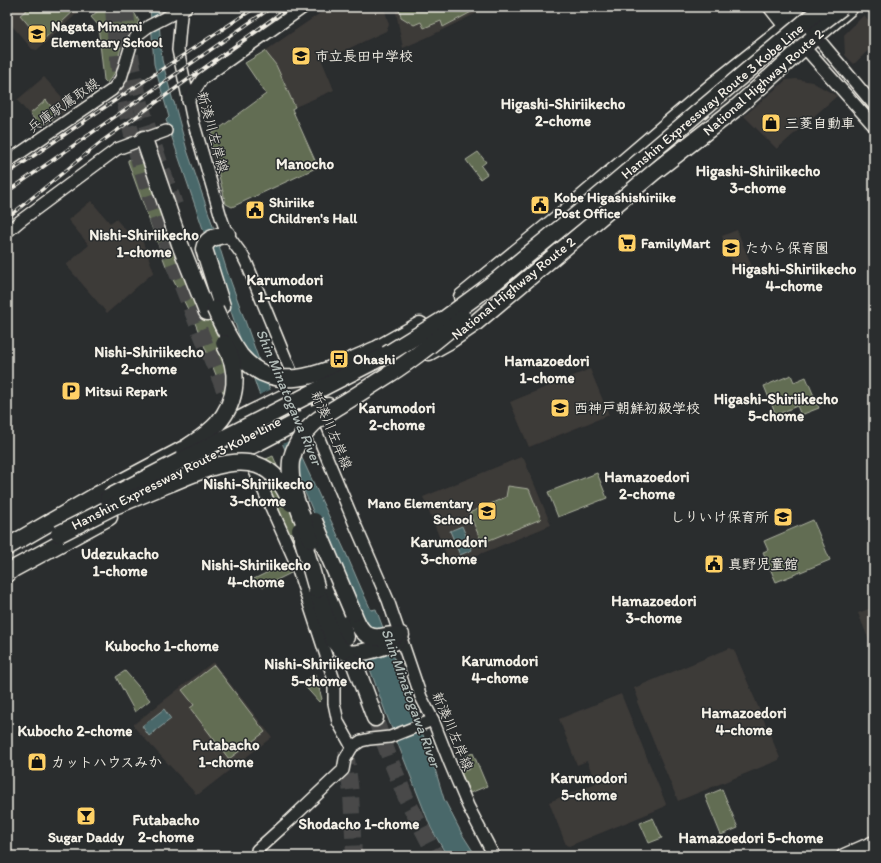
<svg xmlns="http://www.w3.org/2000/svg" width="881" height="863" viewBox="0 0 881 863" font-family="Itim,'Klee One',sans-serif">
  <rect width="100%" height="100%" fill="#2a2d2e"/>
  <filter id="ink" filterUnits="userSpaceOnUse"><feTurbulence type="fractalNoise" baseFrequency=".025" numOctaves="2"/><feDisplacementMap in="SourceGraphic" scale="8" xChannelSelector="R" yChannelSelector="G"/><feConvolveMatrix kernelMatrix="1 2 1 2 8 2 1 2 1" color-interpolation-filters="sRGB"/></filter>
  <g filter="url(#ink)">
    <g fill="#3d3a38">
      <path d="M7,7H84L37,50L32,49L7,20Z"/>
      <path d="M329,7H384L389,25L386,31L322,61L334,90L295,107L276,65L265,51Z"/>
      <path d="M395,7H489L428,37L403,48Z"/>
      <path d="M864,15L874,26V45L854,64L845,55L844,35Z"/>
      <path d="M44,77L69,105L68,110L41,128L17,100Z"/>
      <path d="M796,79L812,82L837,96L777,149L744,116L786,80Z"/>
      <path d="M91,201L110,223L116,219L130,235L138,229L154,272L107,313L66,265L89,245L68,220Z"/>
      <path d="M737,230L753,269L737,275L722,236Z"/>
      <path d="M590,369L609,415L529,447L510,402Z"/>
      <path d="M521,457L524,459L551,525L451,566L423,497Z"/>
      <path d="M874,607V653L858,613Z"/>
      <path d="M730,648L734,650L780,758L779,760L678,801L637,702L639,701L634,688Z"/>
      <path d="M213,662L272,737L199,794H196L134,727V724Z"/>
      <path d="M621,694L666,804L664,807L569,846L566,845L549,802L596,783L587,761L577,765L559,719Z"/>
    </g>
    <g fill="#626d53" stroke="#abaf9e">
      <path d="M31,7H78L42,41L20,15Z"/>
      <path d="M102,7H131L139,21L138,24L130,31L123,40L114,74L107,83L104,80L98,25L91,17Z"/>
      <path d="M399,7H481L443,27L441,21L424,28L421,22L414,25L401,17Z"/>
      <path d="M265,51L276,65L295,107L292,109L318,167L232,207L226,204L209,136L266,94L245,63Z"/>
      <path d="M46,100L58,115L41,127L30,114Z"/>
      <path d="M478,152L486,162L481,166L487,174L480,179L466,160Z"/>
      <path d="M145,155L184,265L227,356V402L195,323L166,266L128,162V160Z"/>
      <path d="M791,375L794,382L806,377L819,408L801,415L797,406L776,415L764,386Z"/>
      <path d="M273,456L310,544L295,551L257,463Z"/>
      <path d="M597,473L607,498L558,517L548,492Z"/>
      <path d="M508,486L529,489L541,519L482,543L469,513L506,497Z"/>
      <path d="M813,520L830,560L776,582L763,552L768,550L764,541Z"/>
      <path d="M286,563L291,573L263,587L261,583L253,587L250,581Z"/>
      <path d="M214,665L265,732L229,759L190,708L194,705L182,690Z"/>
      <path d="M125,671L150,700L135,712L116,677Z"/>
      <path d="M315,674L322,699L319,702L302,683Z"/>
      <path d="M473,753L487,786L470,793L461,772L470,769L465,756Z"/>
      <path d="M722,789L738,828L721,835L705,796Z"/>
      <path d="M653,818L662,838L649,843L640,823Z"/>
    </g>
    <g fill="#4a686b" stroke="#8e9f9d">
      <path d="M150,7H158L160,35L162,60L173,101L174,102L187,150L212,223L227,271L239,304L259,360L269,387L345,551L361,588L371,610L376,609L432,759L444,799L462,834L476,856H447L431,828L385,711L351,616L335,564L307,497L258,391L166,120L169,117L154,64Z"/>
      <path d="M462,526L472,550L460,555L450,531Z"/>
      <path d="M164,709L171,719L149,736L142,726Z"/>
    </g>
    <path fill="#2a2d2e" d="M272,389L294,438L281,445L257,396Z"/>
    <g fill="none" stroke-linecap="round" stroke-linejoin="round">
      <g stroke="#484a4a" stroke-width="16" stroke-dasharray="16 8" stroke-linecap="butt">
        <path d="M113,7C115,38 118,70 124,100C146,208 192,310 233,412"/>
        <path d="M126,7C127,35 132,64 138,92C147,130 162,167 175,205"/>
        <path d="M375,718L390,759L406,798L436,856"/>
        <path d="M346,750L351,793L354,856"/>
      </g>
      <defs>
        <g id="minor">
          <path d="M182,7L180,26L178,50L193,121L221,217L227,234L243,256L247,264L299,391L354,522L388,600L421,697L433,720L449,761L468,806L494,856"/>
          <path d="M816,36L874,105"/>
          <path d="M804,47L874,126"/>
          <path d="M188,101L202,79L304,7"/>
          <path d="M7,162L112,90L118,83L121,78L131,45L137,35L149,26L186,7"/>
          <path d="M7,232L20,221L117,149L144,139L166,131"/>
          <path d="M232,427L249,458L295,561L334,680V703L338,722L352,747"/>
          <path d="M257,850L288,822L343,770L345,759L352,747L361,741L370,739L390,737L433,720"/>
        </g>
        <path id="major" d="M844,856L874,843"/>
        <g id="highway">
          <path d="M772,7L794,35"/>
          <path d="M789,7L813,34"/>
          <path d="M144,139L181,247L207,312"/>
          <path d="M462,297L567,211L713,86L791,24"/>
          <path d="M222,306L204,249C206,237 217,237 227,234"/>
          <path d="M429,352L449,341L474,324L654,172L735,109L816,36L850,7"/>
          <path d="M363,357L420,325"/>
          <path d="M213,464L259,442L328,406"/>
          <path d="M311,540L346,637"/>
          <path d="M7,547L99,494L252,413L334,373"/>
          <path d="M7,574L13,569L109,517"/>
          <path d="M317,590L333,639C337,645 341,651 349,653C358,655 390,646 397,640C398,639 399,637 401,635"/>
          <path d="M353,613C358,626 364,639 380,637C385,636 391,635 396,635"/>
          <path d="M354,662L375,718"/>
        </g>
      </defs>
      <use href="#minor" stroke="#f4f1e8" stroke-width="14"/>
      <use href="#major" stroke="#f4f1e8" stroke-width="17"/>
      <use href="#highway" stroke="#f4f1e8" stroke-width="19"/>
      <use href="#minor" stroke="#2a2d2e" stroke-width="11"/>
      <use href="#major" stroke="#2a2d2e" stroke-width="14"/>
      <use href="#highway" stroke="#2a2d2e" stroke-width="16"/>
      <defs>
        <g id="rail">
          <path d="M7,174L96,113L256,7"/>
          <path d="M7,192L272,7"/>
          <path d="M7,218L101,142L289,7"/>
        </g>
      </defs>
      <use href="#rail" stroke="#f4f1e8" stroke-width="3.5"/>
      <use href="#rail" stroke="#2a2d2e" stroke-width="2" stroke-dasharray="6" stroke-linecap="butt"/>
      <defs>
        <g id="highway-bridge">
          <path d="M813,29L842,7"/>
          <path d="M215,309C222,325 230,341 240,355C278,401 332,368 375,350"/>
          <path d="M185,449C196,441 208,434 217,424C238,401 240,369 224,343"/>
          <path d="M108,498L384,356L446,318L472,299L496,281L574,217L823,7"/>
          <path d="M117,505C135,498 153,490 171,483C195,473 231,456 257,465C275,471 284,486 291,503"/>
          <path d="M314,521L353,613"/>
          <path d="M300,530L317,590"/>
          <path d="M59,534L126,500"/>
          <path d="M311,540C302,517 288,487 291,461C294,447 303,433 314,423C322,416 331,411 339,406C356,396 372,385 388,375C415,358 439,338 463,318"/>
        </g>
      </defs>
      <use href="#highway-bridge" stroke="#f4f1e8" stroke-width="19" stroke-linecap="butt"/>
      <use href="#highway-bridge" stroke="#2a2d2e" stroke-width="16"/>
    </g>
  </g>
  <defs>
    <symbol id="school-square" viewBox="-11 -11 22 22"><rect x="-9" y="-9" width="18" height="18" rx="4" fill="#ffd166" stroke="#2a2d2e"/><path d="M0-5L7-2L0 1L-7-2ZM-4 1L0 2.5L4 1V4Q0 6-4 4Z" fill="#111"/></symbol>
    <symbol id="shop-square" viewBox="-11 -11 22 22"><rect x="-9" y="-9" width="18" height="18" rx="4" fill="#ffd166" stroke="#2a2d2e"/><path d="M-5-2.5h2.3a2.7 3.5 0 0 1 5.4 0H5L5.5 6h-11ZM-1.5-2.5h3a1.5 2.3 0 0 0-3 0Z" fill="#111"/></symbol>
    <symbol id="civic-square" viewBox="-11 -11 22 22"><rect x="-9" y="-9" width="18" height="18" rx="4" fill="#ffd166" stroke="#2a2d2e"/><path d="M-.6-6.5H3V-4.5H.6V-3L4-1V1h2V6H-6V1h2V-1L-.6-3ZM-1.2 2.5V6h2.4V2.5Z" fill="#111"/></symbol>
    <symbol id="supermarket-square" viewBox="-11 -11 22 22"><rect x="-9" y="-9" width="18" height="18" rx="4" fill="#ffd166" stroke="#2a2d2e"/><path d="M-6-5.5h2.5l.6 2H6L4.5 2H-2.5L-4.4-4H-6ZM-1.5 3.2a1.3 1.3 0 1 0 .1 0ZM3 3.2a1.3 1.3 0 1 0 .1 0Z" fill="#111"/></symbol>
    <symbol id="bus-square" viewBox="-11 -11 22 22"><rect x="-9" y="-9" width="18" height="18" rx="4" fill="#ffd166" stroke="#2a2d2e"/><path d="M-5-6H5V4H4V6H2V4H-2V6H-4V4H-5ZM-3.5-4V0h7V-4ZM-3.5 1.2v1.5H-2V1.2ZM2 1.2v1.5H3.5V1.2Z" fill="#111"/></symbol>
    <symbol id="parking-square" viewBox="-11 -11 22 22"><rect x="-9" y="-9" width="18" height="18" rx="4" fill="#ffd166" stroke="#2a2d2e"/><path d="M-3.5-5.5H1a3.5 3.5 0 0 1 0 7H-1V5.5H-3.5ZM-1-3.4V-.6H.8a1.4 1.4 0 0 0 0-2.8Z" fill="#111"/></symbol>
    <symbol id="bar-square" viewBox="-11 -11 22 22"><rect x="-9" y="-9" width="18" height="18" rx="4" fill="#ffd166" stroke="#2a2d2e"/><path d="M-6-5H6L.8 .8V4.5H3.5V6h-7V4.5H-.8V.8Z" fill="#111"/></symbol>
  </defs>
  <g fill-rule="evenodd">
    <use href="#school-square" x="26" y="23" width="22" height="22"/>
    <use href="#school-square" x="290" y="45" width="22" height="22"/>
    <use href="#shop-square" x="760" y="112" width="22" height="22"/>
    <use href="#civic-square" x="529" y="194" width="22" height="22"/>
    <use href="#civic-square" x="244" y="199" width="22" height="22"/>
    <use href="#supermarket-square" x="616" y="232" width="22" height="22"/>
    <use href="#school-square" x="720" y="237" width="22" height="22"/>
    <use href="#bus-square" x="328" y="348" width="22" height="22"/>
    <use href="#parking-square" x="60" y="380" width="22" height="22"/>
    <use href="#school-square" x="549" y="397" width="22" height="22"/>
    <use href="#school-square" x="476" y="500" width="22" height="22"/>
    <use href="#school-square" x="772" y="506" width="22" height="22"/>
    <use href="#civic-square" x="703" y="553" width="22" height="22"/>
    <use href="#shop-square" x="26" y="751" width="22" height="22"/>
    <use href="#bar-square" x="75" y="805" width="22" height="22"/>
  </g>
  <g text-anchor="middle" stroke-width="3" stroke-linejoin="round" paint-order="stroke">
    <g font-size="14" font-weight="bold" fill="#f4f1e8" stroke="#2a2d2e" text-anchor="start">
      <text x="51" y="31">Nagata Minami<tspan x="51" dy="16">Elementary School</tspan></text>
      <text x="315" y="61">市立長田中学校</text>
      <text x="785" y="128">三菱自動車</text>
      <text x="554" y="202">Kobe Higashishiriike<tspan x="554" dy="16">Post Office</tspan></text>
      <text x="269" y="207">Shiriike<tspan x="269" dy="16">Children's Hall</tspan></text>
      <text x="641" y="248">FamilyMart</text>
      <text x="745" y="253">たから保育園</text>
      <text x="353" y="364">Ohashi</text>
      <text x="85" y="396">Mitsui Repark</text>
      <text x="574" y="413">西神戸朝鮮初級学校</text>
      <text x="473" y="508" text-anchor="end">Mano Elementary<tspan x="473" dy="16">School</tspan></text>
      <text x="769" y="522" text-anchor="end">しりいけ保育所</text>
      <text x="728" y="569">真野児童館</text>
      <text x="51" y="767">カットハウスみか</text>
      <text x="86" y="842" text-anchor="middle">Sugar Daddy</text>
    </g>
    <g font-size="14" fill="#f4f1e8" stroke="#2a2d2e">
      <text transform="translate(763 82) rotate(-41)" y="5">National Highway Route 2</text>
      <text transform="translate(712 101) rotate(-40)" y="5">Hanshin Expressway Route 3 Kobe Line</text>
      <text transform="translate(63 105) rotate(-35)" y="5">兵庫駅鷹取線</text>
      <text transform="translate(213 132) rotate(75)" y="5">新湊川左岸線</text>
      <text transform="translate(513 288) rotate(-39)" y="5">National Highway Route 2</text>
      <text transform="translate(332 430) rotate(67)" y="5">新湊川左岸線</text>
      <text transform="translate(176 473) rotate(-27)" y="5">Hanshin Expressway Route 3 Kobe Line</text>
      <text transform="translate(453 731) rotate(67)" y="5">新湊川左岸線</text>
    </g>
    <g font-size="15" font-weight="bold" fill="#f4f1e8" stroke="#2a2d2e">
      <text x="563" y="109">Higashi-Shiriikecho<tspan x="563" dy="17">2-chome</tspan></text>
      <text x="305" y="169">Manocho</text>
      <text x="758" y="176">Higashi-Shiriikecho<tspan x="758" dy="17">3-chome</tspan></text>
      <text x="144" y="240">Nishi-Shiriikecho<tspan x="144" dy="17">1-chome</tspan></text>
      <text x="794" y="274">Higashi-Shiriikecho<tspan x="794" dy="17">4-chome</tspan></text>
      <text x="285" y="285">Karumodori<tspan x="285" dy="17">1-chome</tspan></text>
      <text x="149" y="357">Nishi-Shiriikecho<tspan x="149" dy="17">2-chome</tspan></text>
      <text x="547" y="366">Hamazoedori<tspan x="547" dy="17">1-chome</tspan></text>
      <text x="776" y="404">Higashi-Shiriikecho<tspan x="776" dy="17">5-chome</tspan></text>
      <text x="397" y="413">Karumodori<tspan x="397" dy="17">2-chome</tspan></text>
      <text x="647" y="482">Hamazoedori<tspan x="647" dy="17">2-chome</tspan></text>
      <text x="258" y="489">Nishi-Shiriikecho<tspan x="258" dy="17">3-chome</tspan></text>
      <text x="449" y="547">Karumodori<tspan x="449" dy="17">3-chome</tspan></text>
      <text x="120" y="559">Udezukacho<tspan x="120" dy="17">1-chome</tspan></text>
      <text x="256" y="570">Nishi-Shiriikecho<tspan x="256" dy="17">4-chome</tspan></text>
      <text x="654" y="606">Hamazoedori<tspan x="654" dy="17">3-chome</tspan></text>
      <text x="162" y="651">Kubocho 1-chome</text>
      <text x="500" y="666">Karumodori<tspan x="500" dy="17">4-chome</tspan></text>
      <text x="319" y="669">Nishi-Shiriikecho<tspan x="319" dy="17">5-chome</tspan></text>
      <text x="744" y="718">Hamazoedori<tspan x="744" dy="17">4-chome</tspan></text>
      <text x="75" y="736">Kubocho 2-chome</text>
      <text x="226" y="750">Futabacho<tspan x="226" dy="17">1-chome</tspan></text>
      <text x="589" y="783">Karumodori<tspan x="589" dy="17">5-chome</tspan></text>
      <text x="166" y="825">Futabacho<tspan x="166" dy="17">2-chome</tspan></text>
      <text x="359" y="829">Shodacho 1-chome</text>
      <text x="751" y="843">Hamazoedori 5-chome</text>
    </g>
    <g font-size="15" font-style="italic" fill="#b0bab6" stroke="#2a2d2e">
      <text transform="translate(289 397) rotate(67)" y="5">Shin Minatogawa River</text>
      <text transform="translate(411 698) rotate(70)" y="5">Shin Minatogawa River</text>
    </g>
  </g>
  <rect width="881" height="863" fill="none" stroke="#2a2d2e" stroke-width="24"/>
  <rect x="12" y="12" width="857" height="839" fill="none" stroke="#f4f1e8" stroke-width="1.5" filter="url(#ink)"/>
</svg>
